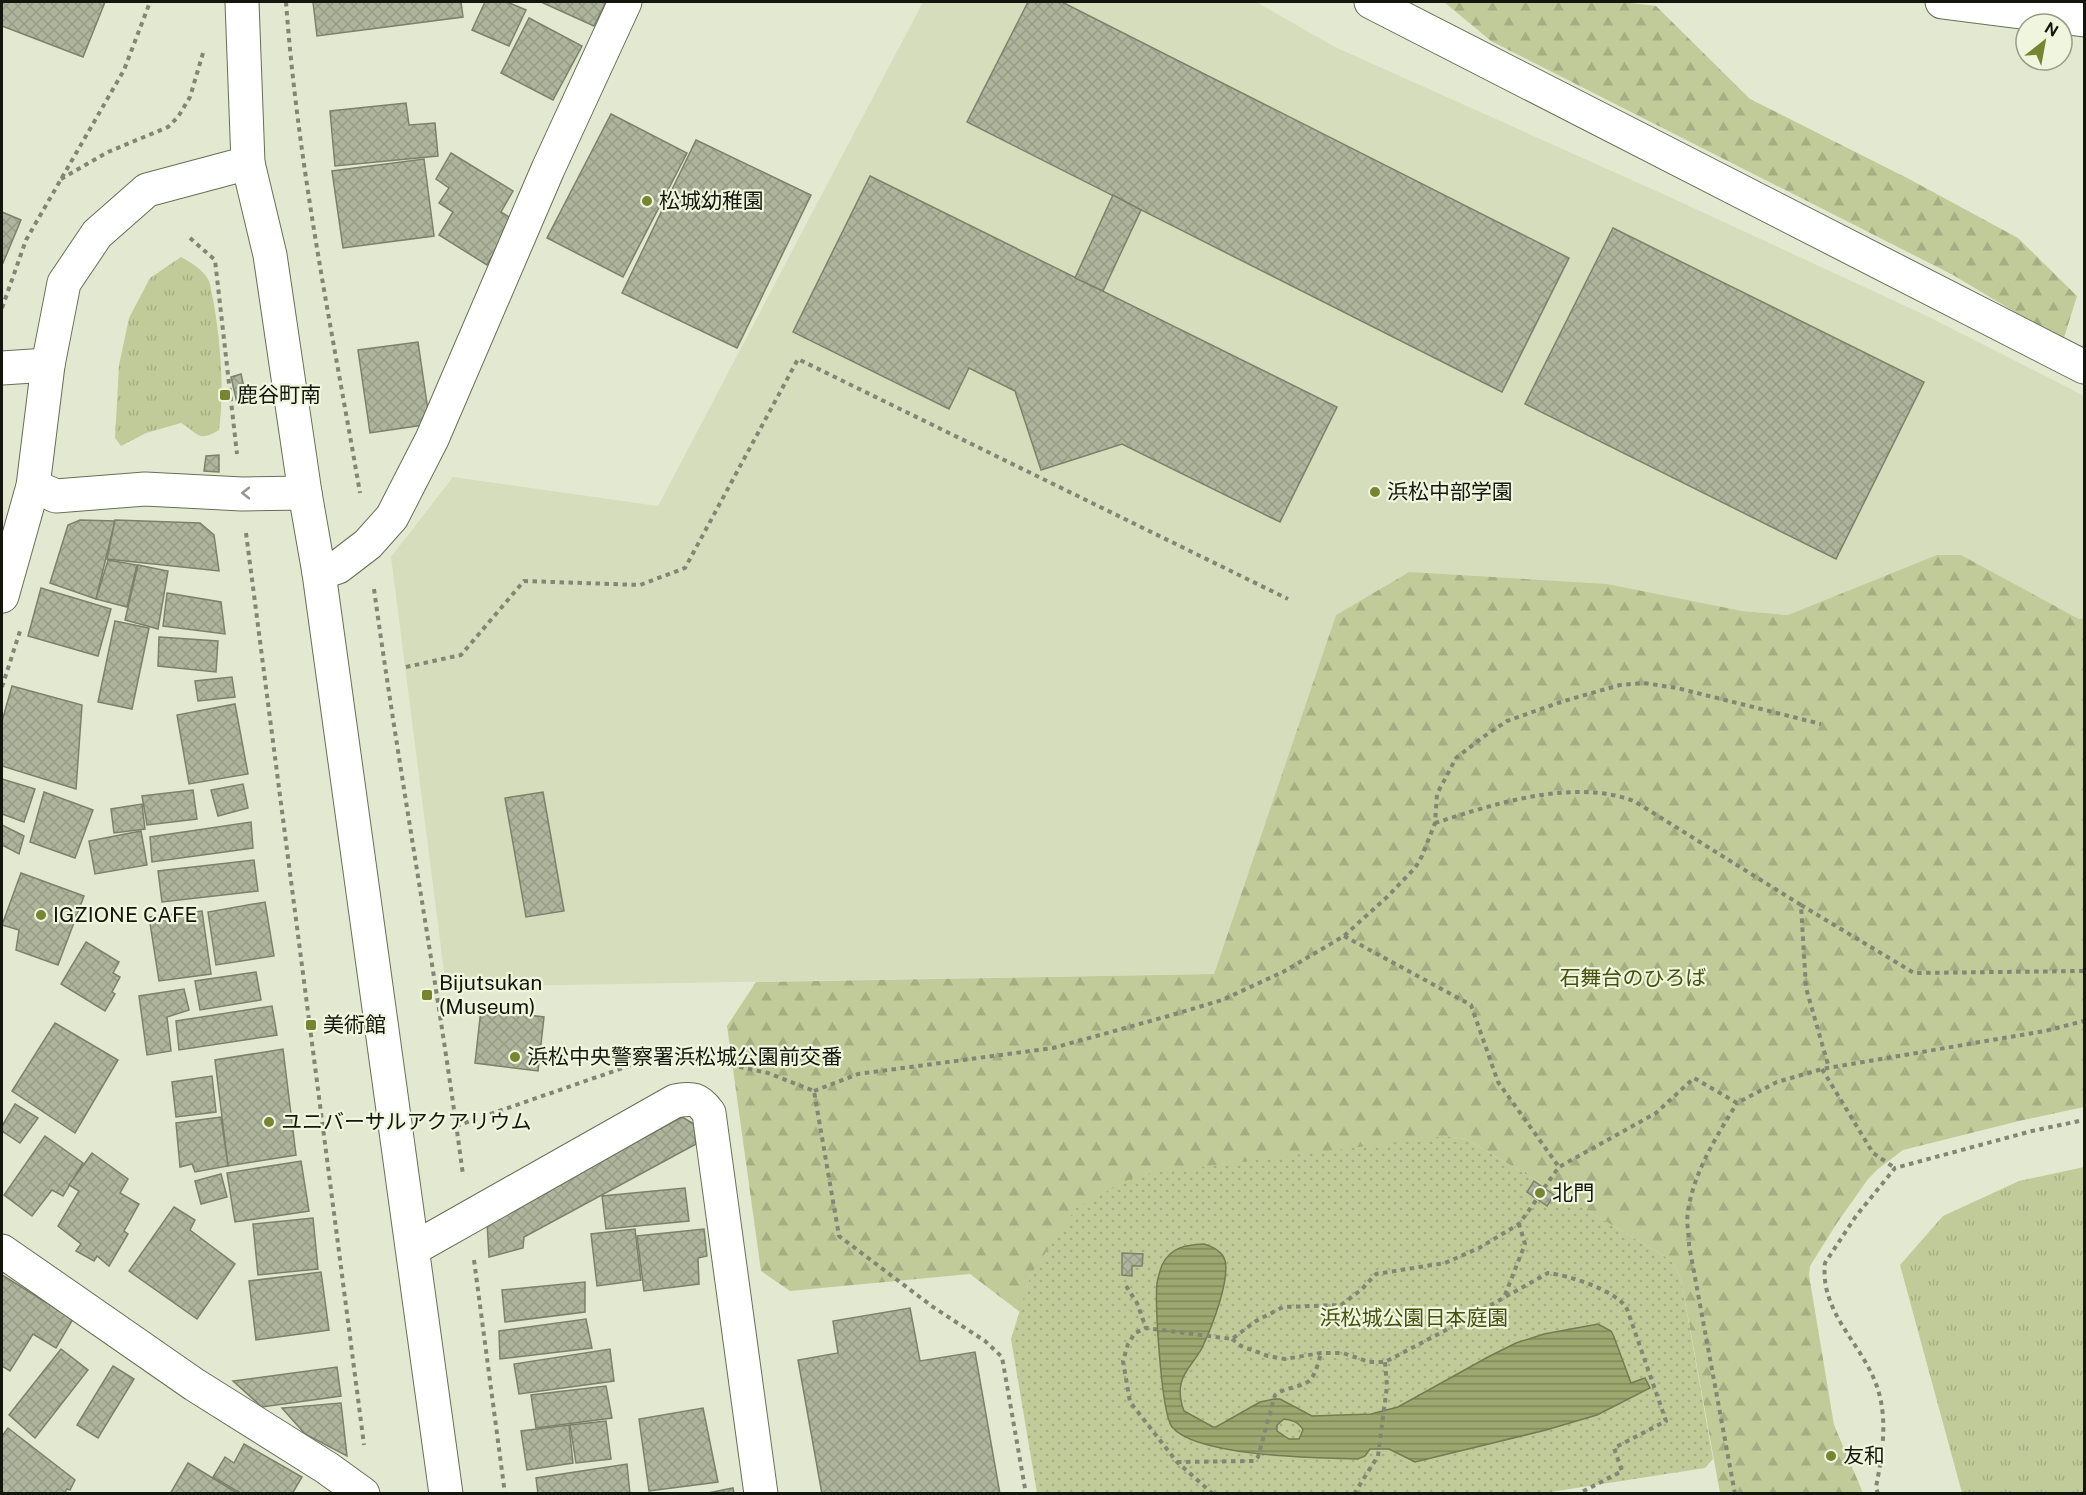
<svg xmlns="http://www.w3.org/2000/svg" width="2086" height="1495" viewBox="0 0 2086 1495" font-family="'Public Sans','Noto Sans JP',sans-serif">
  <defs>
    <pattern id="grass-tufts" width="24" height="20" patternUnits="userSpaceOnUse" patternTransform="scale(1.5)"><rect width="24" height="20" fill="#c0cb99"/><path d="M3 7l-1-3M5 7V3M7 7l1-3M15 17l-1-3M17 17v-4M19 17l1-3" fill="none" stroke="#a4ae83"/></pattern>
    <pattern id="forest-firs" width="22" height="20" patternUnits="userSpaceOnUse" patternTransform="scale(1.5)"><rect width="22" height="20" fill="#c0cb99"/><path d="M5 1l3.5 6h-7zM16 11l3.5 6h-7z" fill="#a4ae83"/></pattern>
    <pattern id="garden-dots" width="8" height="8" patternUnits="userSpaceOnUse" patternTransform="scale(1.5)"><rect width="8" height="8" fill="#c0cb99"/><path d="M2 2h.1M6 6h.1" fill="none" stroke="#a4ae83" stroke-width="1.8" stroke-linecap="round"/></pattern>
    <pattern id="water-rules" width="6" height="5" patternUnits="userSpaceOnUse" patternTransform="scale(1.5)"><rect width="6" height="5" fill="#9ca870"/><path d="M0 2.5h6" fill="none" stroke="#7e885a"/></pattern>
    <pattern id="building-cross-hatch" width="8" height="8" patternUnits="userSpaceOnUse" patternTransform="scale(1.5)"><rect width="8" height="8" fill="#afb59d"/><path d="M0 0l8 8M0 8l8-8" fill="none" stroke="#969b86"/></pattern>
  </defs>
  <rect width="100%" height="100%" fill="#e3e9d0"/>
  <path fill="#d6ddbd" d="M923,2H1256L1335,47L1672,198L1927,316L2069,388L2084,396V618L2079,619L1961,555H1938L1788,615L1742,611L1409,572L1336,615L1214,974L446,987L391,557L453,477L658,506Z"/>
  <g fill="url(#grass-tufts)">
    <path d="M181,257C191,263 203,269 209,281C211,286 211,293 213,299C220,337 225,392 219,430C198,443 198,433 181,423L146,433L121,446L115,438L119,365L129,318L150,278Z"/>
    <path d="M2084,1167V1493H1962L1900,1265L1943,1216L2019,1181Z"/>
  </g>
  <g fill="url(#forest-firs)">
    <path d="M1444,2H1622L1656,6L1750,99L1909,179L2018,238L2077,296L2063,341L1953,275L1491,41Z"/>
    <path d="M1937,555H1961L2079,619L2084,618V1107L2019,1121L1903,1150L1878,1169L1868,1179L1837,1223L1810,1266L1809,1275L1834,1425L1863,1493H1720L1681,1279L1671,1260L1466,1139L1446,1136L1031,1274L1020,1312L970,1274L790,1291L761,1271L727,1026L756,982L1214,974L1336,615L1409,572L1607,584L1742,611L1788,615Z"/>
  </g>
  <path fill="url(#garden-dots)" d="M1446,1136L1466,1139L1671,1260L1681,1279L1713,1459L1705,1468L1544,1493H1037L1011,1339L1031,1274L1077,1207L1138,1175Z"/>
  <path fill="url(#water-rules)" stroke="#737c52" stroke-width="1.5" fill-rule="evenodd" d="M1204,1244C1211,1246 1218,1249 1223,1256C1234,1273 1210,1331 1202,1348C1196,1360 1183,1371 1181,1384C1179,1392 1181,1404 1184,1411L1213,1427H1216L1260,1402L1274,1399H1280L1312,1416L1371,1414L1398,1407L1488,1357L1516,1343L1544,1334L1598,1324L1611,1331L1614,1337L1631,1383L1645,1378L1650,1388L1597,1415L1546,1430L1415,1462L1389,1449H1370L1365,1456L1358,1459C1319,1458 1197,1457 1172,1427C1161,1412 1155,1304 1157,1283C1158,1277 1160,1271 1162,1265C1171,1247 1185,1245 1204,1244ZM1284,1419C1292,1420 1299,1422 1303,1430L1299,1439H1289L1277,1431V1425Z"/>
  <g fill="url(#building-cross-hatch)" stroke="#7c816a" stroke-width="1.5">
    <path d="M2,2H105L83,57L2,26Z"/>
    <path d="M313,2H461L463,17L317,36Z"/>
    <path d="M485,2H507L526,10L509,46L472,30Z"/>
    <path d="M541,2H606L594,26Z"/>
    <path d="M1028,2H1062L1569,258L1502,392L967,122Z"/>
    <path d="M529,18L582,46L553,100L501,73Z"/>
    <path d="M406,103L409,125L435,123L438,156L335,166L330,111Z"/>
    <path d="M611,114L687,153L623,277L547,238Z"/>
    <path d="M696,140L811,195L737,348L622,293Z"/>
    <path d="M451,153L513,191L501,212L514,220L487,265L439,235L453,212L439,203L449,188L436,179Z"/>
    <path d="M424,159L434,236L343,248L332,171Z"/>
    <path d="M870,176L1337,407L1280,522L1122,444L1041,470L1015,391L969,368L949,409L793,332Z"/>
    <path d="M1113,195L1141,210L1103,291L1075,278Z"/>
    <path d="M2,212L21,220L3,263L2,262Z"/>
    <path d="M1613,228L1924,382L1836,559L1525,404Z"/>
    <path d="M418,342L430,424L370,433L358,350Z"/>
    <path d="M241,374L247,401L237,403L231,377Z"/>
    <path d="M219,455V472L204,471L206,456Z"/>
    <path d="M80,520L115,521L96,599L50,583L68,525Z"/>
    <path d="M115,520L200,523L214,535L219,571L107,559Z"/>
    <path d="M108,560L137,565L127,607L96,599Z"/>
    <path d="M138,565L168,571L158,629L125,620Z"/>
    <path d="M41,588L111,609L98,656L28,636Z"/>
    <path d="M167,593L221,602L225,634L163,626Z"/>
    <path d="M115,621L149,628L132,709L98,702Z"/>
    <path d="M159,637L218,641L216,672L158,666Z"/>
    <path d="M232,677L235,697L198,701L195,681Z"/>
    <path d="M12,686L82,705L76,789L2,766V721Z"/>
    <path d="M235,704L248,774L189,784L177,715Z"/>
    <path d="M2,779L35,789L24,822L2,814Z"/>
    <path d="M243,784L248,808L218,816L211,790Z"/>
    <path d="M193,790L197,819L147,825L142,796Z"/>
    <path d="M44,792L93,810L75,858L30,842Z"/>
    <path d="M543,792L564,911L526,917L505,798Z"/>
    <path d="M142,804L145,829L114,833L111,809Z"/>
    <path d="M251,822L253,848L152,862L150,837Z"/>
    <path d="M2,825L24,836L19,854L2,845Z"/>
    <path d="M141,831L147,865L95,874L89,841Z"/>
    <path d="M254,860L258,891L162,902L158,871Z"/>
    <path d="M21,873L84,896L58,965L16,950L19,930L2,925Z"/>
    <path d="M265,902L274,956L216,965L208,912Z"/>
    <path d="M202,911L211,974L159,981L149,917Z"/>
    <path d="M86,942L119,962L113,973L120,977L112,992L115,994L105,1011L61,984Z"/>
    <path d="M256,972L261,1000L200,1010L195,981Z"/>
    <path d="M184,989L189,1010L167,1017L171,1051L147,1055L139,996Z"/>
    <path d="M272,1006L277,1035L179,1050L176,1021Z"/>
    <path d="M481,1009L544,1017L538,1071L475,1063Z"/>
    <path d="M55,1023L118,1060L75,1133L12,1091Z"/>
    <path d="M283,1049L296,1155L228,1166L215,1060Z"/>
    <path d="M212,1076L216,1112L176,1117L172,1082Z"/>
    <path d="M15,1104L38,1118L20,1143L2,1131V1126Z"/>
    <path d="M221,1117L228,1166L195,1172L192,1164L180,1167L176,1123Z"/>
    <path d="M682,1117L694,1124L696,1144L524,1237L523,1248L489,1257L487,1222Z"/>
    <path d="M45,1136L83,1163L63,1196L52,1190L32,1216L4,1195Z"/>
    <path d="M92,1153L128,1179L120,1193L139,1204L124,1231L128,1234L109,1266L97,1256L94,1261L76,1251L81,1244L58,1226L79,1191L69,1185Z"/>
    <path d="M301,1161L309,1211L235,1222L227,1173Z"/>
    <path d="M221,1174L227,1197L201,1204L195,1181Z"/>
    <path d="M1534,1181L1554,1195L1547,1206L1527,1192Z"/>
    <path d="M685,1188L689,1221L606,1229L602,1196Z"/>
    <path d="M174,1207L195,1220L190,1230L235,1264L197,1319L129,1271Z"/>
    <path d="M313,1218L318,1269L258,1275L253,1224Z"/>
    <path d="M635,1229L641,1280L597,1286L591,1234Z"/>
    <path d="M704,1229L707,1256L698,1258L699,1284L644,1291L637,1236Z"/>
    <path d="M1122,1253L1143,1254L1142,1266H1132V1276L1122,1275Z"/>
    <path d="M321,1272L329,1330L256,1340L249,1281Z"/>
    <path d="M2,1275L73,1319L56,1348L33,1334L10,1371L2,1366Z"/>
    <path d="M585,1282V1312L505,1322L502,1290Z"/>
    <path d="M910,1308L920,1361L975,1352L1000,1494H822L798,1360L838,1353L833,1321Z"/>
    <path d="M586,1319L592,1348L500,1359L499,1331Z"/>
    <path d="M61,1349L88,1370L35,1438L9,1415Z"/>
    <path d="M610,1349L614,1381L519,1394L514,1364Z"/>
    <path d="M113,1366L134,1379L98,1438L77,1425Z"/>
    <path d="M337,1367L341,1396L262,1407L233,1381Z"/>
    <path d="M606,1386L612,1418L536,1428L531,1395Z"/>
    <path d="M341,1403L347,1456L305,1434L282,1408Z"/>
    <path d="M703,1408L718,1482L649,1491L639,1419Z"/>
    <path d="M606,1421L611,1459L576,1463L570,1425Z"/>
    <path d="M569,1425L573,1463L527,1470L521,1431Z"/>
    <path d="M8,1428L75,1480L70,1490L67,1489L64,1494H2V1436Z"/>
    <path d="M244,1444L302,1477L292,1494H242L213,1477L225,1457L234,1463Z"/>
    <path d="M188,1463L239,1494H170Z"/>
    <path d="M627,1464L630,1494H538L536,1478Z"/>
    <path d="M733,1488L734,1494H703Z"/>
  </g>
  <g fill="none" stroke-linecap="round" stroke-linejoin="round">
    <defs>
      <g id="minor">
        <path d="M1371,2L2084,367"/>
        <path d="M1942,2L2084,20"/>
        <path d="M248,163L270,255L305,493L319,573L446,1494"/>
        <path d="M2,368L48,365"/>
        <path d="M33,486L56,496L145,489L242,494L305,493"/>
        <path d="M319,573L338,567L368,544L392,517L432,439L548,169L625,2"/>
        <path d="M413,1249L675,1101C693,1098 698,1098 709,1113L761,1494"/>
        <path d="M2,1251L195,1385L327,1468L363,1494"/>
      </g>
      <path id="highway" d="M2,596L33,486L48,365L64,283L97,234L147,190L248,163L242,2"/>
    </defs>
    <use href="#minor" stroke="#696e57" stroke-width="35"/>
    <use href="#highway" stroke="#696e57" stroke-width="35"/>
    <g stroke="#828674" stroke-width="4" stroke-dasharray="4.5 4.5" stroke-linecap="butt">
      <path d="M286,2C298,167 332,330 360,493"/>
      <path d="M61,179L108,152L168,127L178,117L190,97L203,53"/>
      <path d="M190,238L215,260L237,454"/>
      <path d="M2,308L26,240L124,70L150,2"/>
      <path d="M246,533L364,1445"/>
      <path d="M374,589C401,785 437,979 463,1175"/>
      <path d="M406,667L461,655L524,581L640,585L685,568L798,359L1288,599"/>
      <path d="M2,687L20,631"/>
      <path d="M1435,823C1494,804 1573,778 1634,801L1801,905L1806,988L1829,1068"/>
      <path d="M1801,905L1914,973L2084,971"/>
      <path d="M1344,936L1471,1005L1498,1082L1559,1167"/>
      <path d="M706,1063L707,1060L768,1073L814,1091L839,1236L933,1307L985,1341L1002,1357L1026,1494"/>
      <path d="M1822,1069L1873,1153L1895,1168"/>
      <path d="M814,1091L858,1074L1053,1048L1172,1015L1222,1000L1283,972L1344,936L1387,897L1415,868L1422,856L1435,823L1437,794L1456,758L1483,737L1507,721L1564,701L1620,685L1644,683L1677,688L1821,724"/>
      <path d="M456,1126L643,1061L677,1055L692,1058"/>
      <path d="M1544,1188L1559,1167L1656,1113L1694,1078L1737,1103L1777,1082L1822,1069L2045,1031L2084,1021"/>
      <path d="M474,1260L505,1494"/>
      <path d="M1126,1286L1137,1303L1146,1328"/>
      <path d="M1505,1295L1525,1244L1519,1224"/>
      <path d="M1232,1339L1241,1346L1268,1356L1285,1359L1321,1353H1343L1369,1362H1385L1448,1329L1548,1273C1568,1275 1618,1291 1627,1309L1666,1421L1614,1448L1622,1471L1578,1494"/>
      <path d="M1177,1462L1254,1461L1258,1457L1275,1395C1286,1386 1307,1388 1313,1376C1317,1369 1319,1360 1321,1353"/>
      <path d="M1213,1494L1177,1462L1130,1402L1123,1361L1128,1344L1135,1333L1146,1328L1232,1339L1256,1321L1283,1307L1341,1305L1361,1290L1376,1274L1445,1263L1479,1248L1519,1224L1537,1199"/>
      <path d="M1354,1494L1378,1456L1387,1386L1385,1362"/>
      <path d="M1735,1494L1689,1245C1689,1234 1686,1222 1688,1211C1694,1172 1716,1137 1737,1103"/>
      <path d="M1878,1494L1876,1487C1883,1452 1889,1413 1874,1379C1857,1339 1820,1310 1825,1263L1856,1216L1895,1168L2032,1131L2084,1120"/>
    </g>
    <use href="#minor" stroke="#fff" stroke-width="33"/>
    <use href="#highway" stroke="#fff" stroke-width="33"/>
  </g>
  <defs><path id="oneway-chevron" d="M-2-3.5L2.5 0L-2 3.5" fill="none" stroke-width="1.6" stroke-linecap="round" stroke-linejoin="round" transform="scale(1.5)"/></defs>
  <use stroke="#959692" href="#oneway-chevron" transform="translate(246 493) rotate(180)"/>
  <g fill="#778432" stroke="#f0f6dd" stroke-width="2">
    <circle cx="647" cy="201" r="6"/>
    <rect x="219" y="389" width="12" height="12" rx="3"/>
    <circle cx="1375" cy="492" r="6"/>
    <circle cx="41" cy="915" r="6"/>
    <rect x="421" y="989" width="12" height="12" rx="3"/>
    <rect x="305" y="1019" width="12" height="12" rx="3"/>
    <circle cx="515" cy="1057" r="6"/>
    <circle cx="269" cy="1122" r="6"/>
    <circle cx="1540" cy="1193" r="6"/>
    <circle cx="1831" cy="1456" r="6"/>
  </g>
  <g text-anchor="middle" stroke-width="4.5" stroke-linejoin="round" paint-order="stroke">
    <g font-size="21" fill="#14160d" stroke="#f0f6dd" text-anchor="start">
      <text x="659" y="208">松城幼稚園</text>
      <text x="237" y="402">鹿谷町南</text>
      <text x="1387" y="499">浜松中部学園</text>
      <text x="53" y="922">IGZIONE CAFE</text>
      <text x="439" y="990">Bijutsukan<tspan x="439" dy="24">(Museum)</tspan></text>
      <text x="323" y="1032">美術館</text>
      <text x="527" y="1064">浜松中央警察署浜松城公園前交番</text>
      <text x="281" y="1129">ユニバーサルアクアリウム</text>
      <text x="1552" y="1200">北門</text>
      <text x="1843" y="1463">友和</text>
    </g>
    <g font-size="21" fill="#475010" stroke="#f0f6dd">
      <text x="1633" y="985">石舞台のひろば</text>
      <text x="1414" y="1325">浜松城公園日本庭園</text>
    </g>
  </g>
  <rect width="2086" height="1495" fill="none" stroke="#14160d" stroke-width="6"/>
  <g transform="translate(2044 42) rotate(31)"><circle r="28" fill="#f0f6dd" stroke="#989c8a" stroke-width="1.5"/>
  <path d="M0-4.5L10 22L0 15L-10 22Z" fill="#778432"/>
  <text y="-9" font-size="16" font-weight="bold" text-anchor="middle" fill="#14160d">N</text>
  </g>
</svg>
